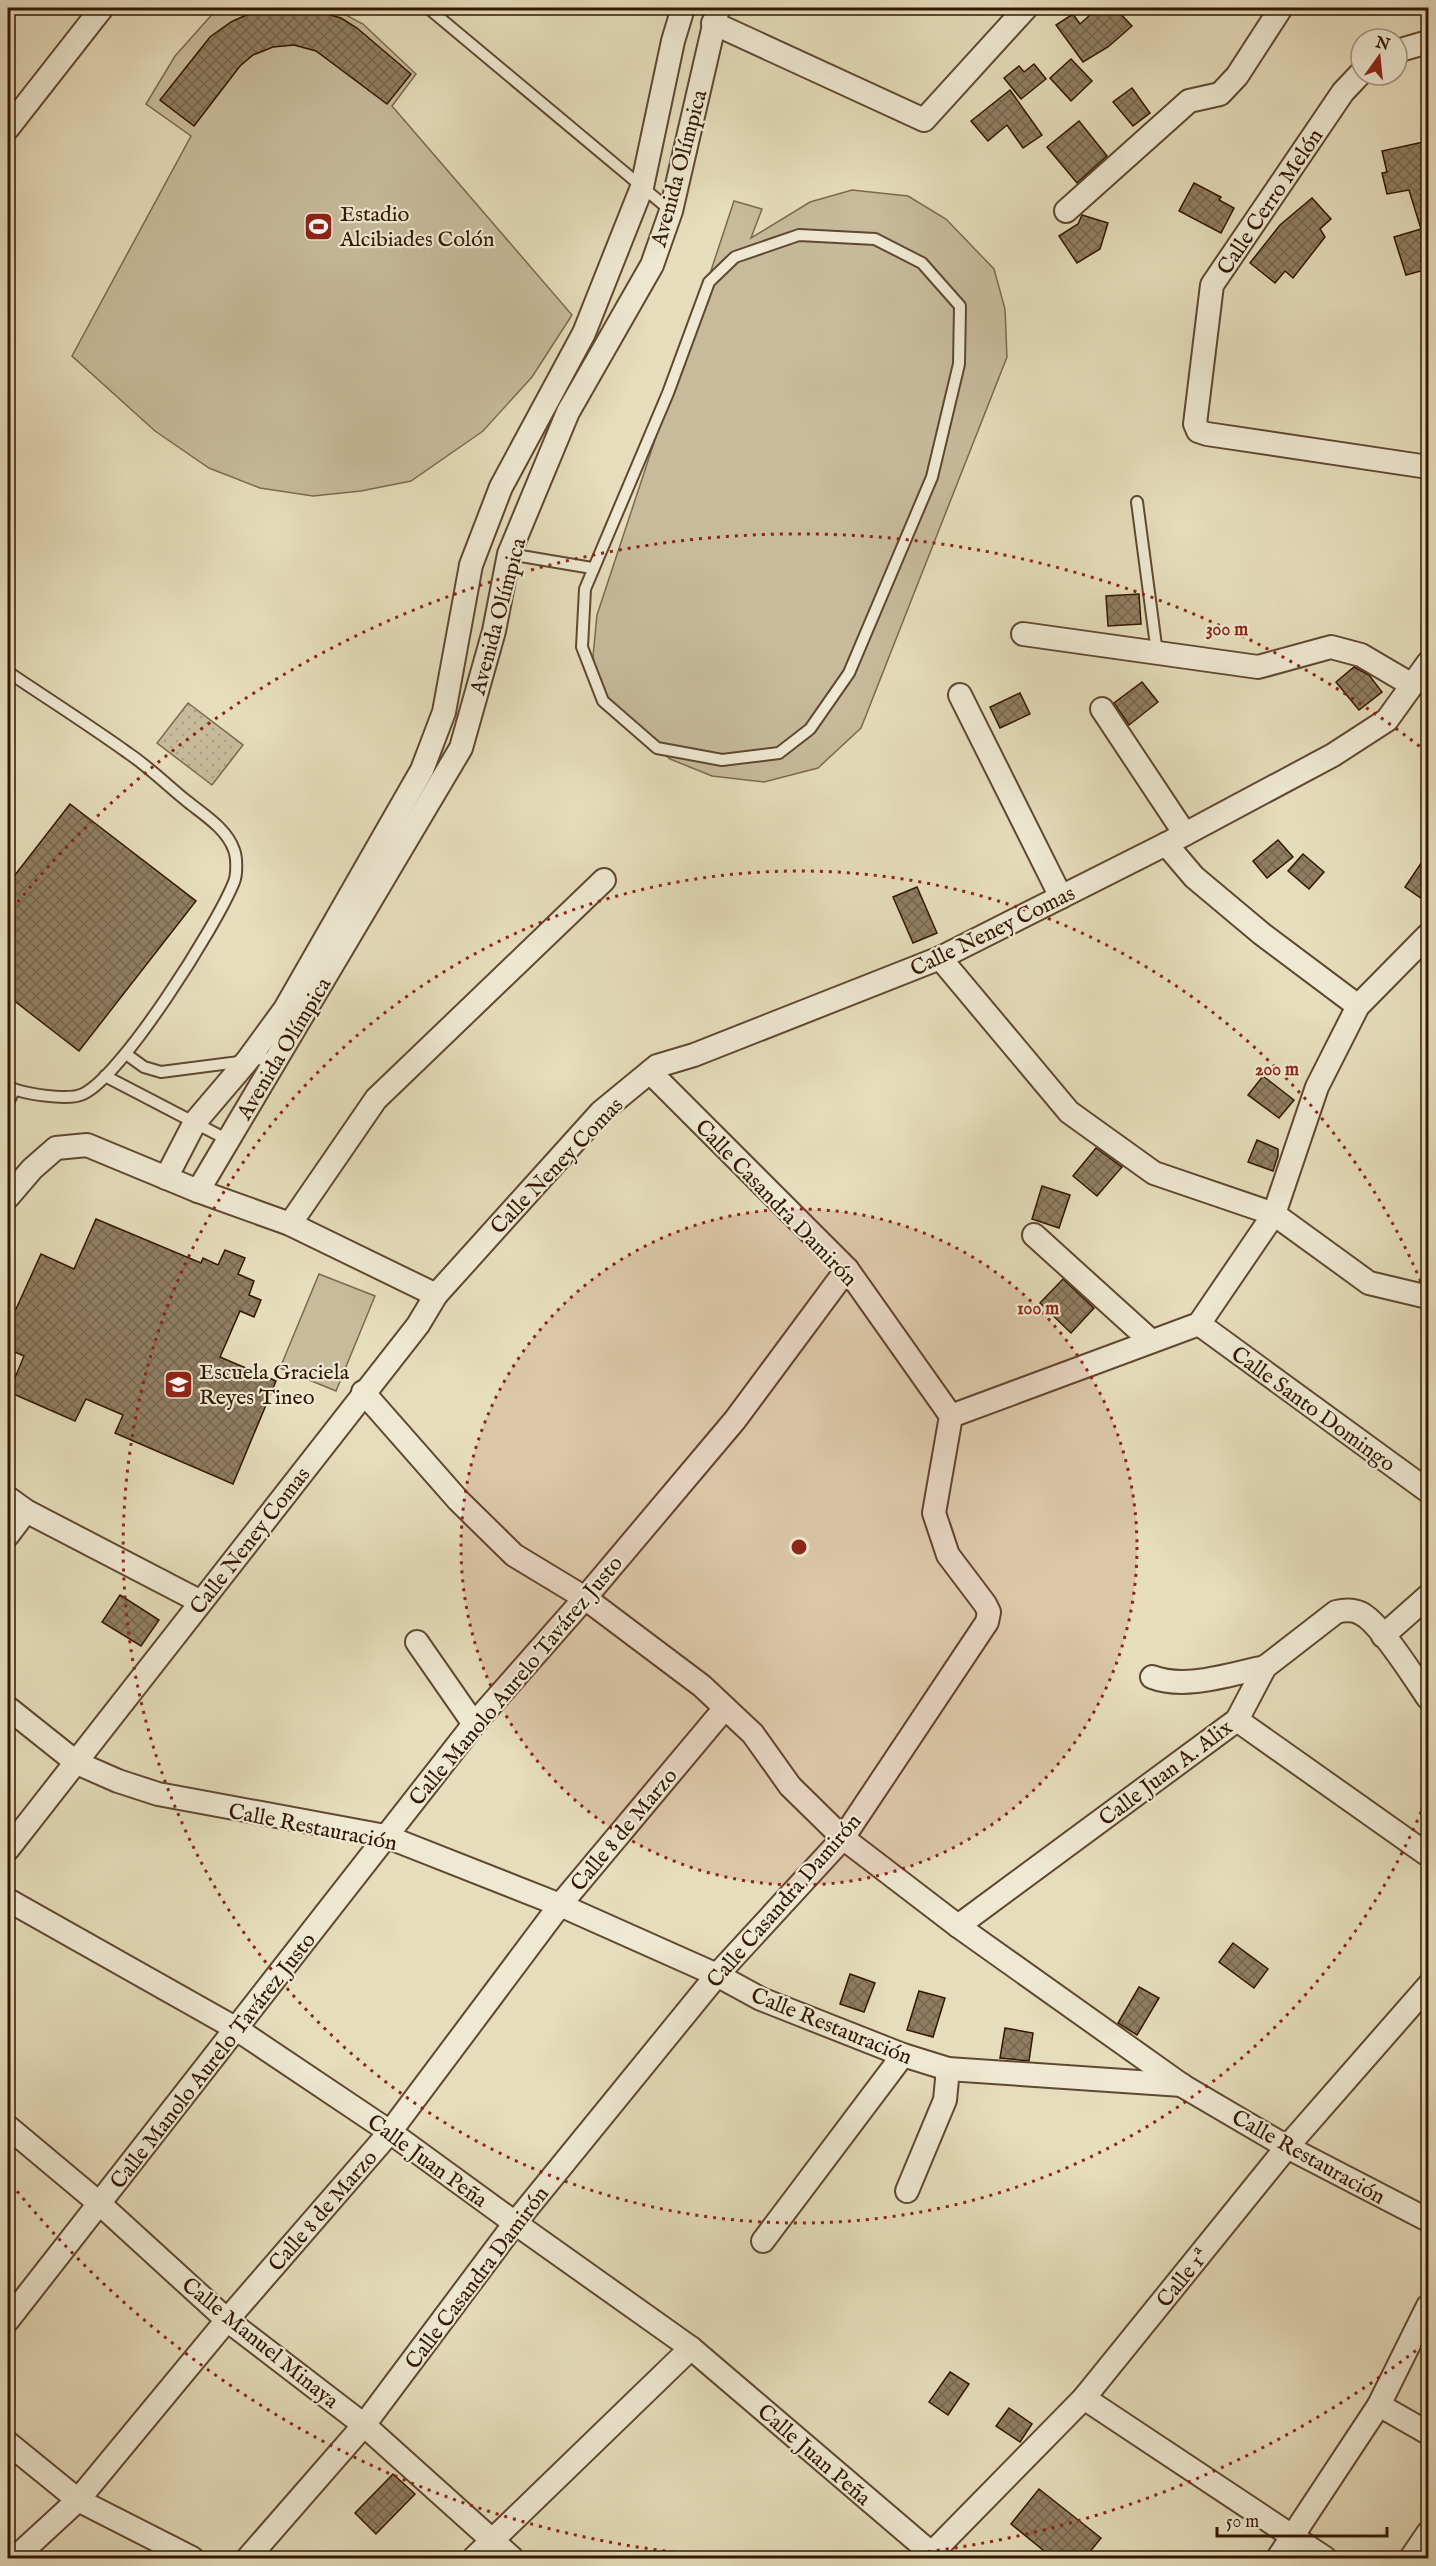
<svg xmlns="http://www.w3.org/2000/svg" width="1436" height="2566" viewBox="0 0 1436 2566" font-family="'IM FELL English',serif">
  <defs>
    <pattern id="park-dots" width="8" height="8" patternUnits="userSpaceOnUse" patternTransform="scale(1.5)"><rect width="8" height="8" fill="#c7bb9c"/><path d="M2 2h.1M6 6h.1" fill="none" stroke="#aba085" stroke-width="1.8" stroke-linecap="round"/></pattern>
    <pattern id="building-cross-hatch" width="8" height="8" patternUnits="userSpaceOnUse" patternTransform="scale(1.5)"><rect width="8" height="8" fill="#907e63"/><path d="M0 0l8 8M0 8l8-8" fill="none" stroke="#76664f"/></pattern>
  </defs>
  <rect width="100%" height="100%" fill="#e6ddbc"/>
  <filter id="stains"><feTurbulence type="fractalNoise" baseFrequency=".00333" numOctaves="4"/><feColorMatrix values="0 0 0 0 .2 0 0 0 0 .09 0 0 0 0 .02 0 0 0 .5 -.17"/></filter>
  <radialGradient id="worn" r=".72"><stop offset=".6" stop-color="#630" stop-opacity="0"/><stop offset="1" stop-color="#630" stop-opacity=".3"/></radialGradient>
  <path fill="url(#park-dots)" stroke="#7c694f" stroke-width="1.5" d="M188,703L243,745L212,785L157,743Z"/>
  <g fill="#c7bb9c" stroke="#7c694f" stroke-width="1.5">
    <path d="M222,8H333L363,24L416,74L392,106L572,315L532,377L483,431L411,481L361,491L313,496L260,488L209,468L155,431L72,356L191,136L146,104L175,56L217,9Z"/>
    <path d="M852,190L908,196L946,219L994,269L1005,309L1007,357L861,728L818,768L764,782L712,776L670,759L637,731L598,692L593,656L597,615L734,201L762,209L751,238L810,202Z"/>
    <path d="M319,1274L375,1296L336,1391L280,1368Z"/>
  </g>
  <g fill="url(#building-cross-hatch)" stroke="#321702" stroke-width="1.5">
    <path d="M272,8H306L341,18L357,28L411,74L387,104L316,51L294,45L273,47L253,55L240,66L194,126L160,100L210,37L231,22L253,12Z"/>
    <path d="M1098,8H1115L1132,26L1108,47L1083,62L1056,25L1073,14L1080,24Z"/>
    <path d="M1071,59L1092,81L1071,101L1050,78Z"/>
    <path d="M1034,64L1046,79L1021,99L1004,78L1019,66L1024,72Z"/>
    <path d="M1132,88L1150,113L1133,126L1113,102Z"/>
    <path d="M1010,90L1042,135L1023,148L1007,125L988,141L971,121Z"/>
    <path d="M1079,121L1107,156L1077,183L1047,147Z"/>
    <path d="M1428,141V269L1406,275L1394,237L1421,229L1409,190L1387,194L1382,173L1387,172L1382,151Z"/>
    <path d="M1194,183L1221,197L1219,200L1234,208L1221,233L1179,211Z"/>
    <path d="M1312,198L1331,219L1320,229L1325,237L1293,278L1285,271L1275,283L1250,263L1280,225Z"/>
    <path d="M1082,215L1108,223L1100,249L1077,263L1059,236L1078,224Z"/>
    <path d="M1139,594L1141,624L1108,626L1106,596Z"/>
    <path d="M1354,667L1369,675L1382,692L1359,710L1336,682Z"/>
    <path d="M1142,682L1158,702L1129,725L1114,703Z"/>
    <path d="M1020,693L1030,714L1000,728L990,707Z"/>
    <path d="M70,804L196,901L79,1051L8,996V884Z"/>
    <path d="M1278,840L1293,857L1267,878L1253,861Z"/>
    <path d="M1428,853V903L1405,887Z"/>
    <path d="M1303,854L1324,872L1309,889L1288,871Z"/>
    <path d="M917,887L937,933L913,943L893,897Z"/>
    <path d="M1263,1076L1294,1100L1279,1118L1248,1095Z"/>
    <path d="M1257,1140L1278,1149V1156L1273,1171L1248,1162Z"/>
    <path d="M1096,1148L1122,1167L1097,1196L1073,1176Z"/>
    <path d="M1042,1186L1070,1195L1059,1228L1032,1219Z"/>
    <path d="M96,1219L201,1263L203,1258L218,1265L225,1250L245,1258L238,1274L254,1281L249,1295L261,1300L254,1317L240,1311L220,1357L276,1381L233,1484L115,1433L123,1415L86,1399L75,1421L9,1392L24,1356L8,1349V1306L16,1309L41,1254L74,1269Z"/>
    <path d="M1063,1279L1094,1308L1071,1333L1040,1303Z"/>
    <path d="M120,1595L159,1620L141,1646L102,1622Z"/>
    <path d="M1233,1943L1268,1969L1254,1988L1219,1962Z"/>
    <path d="M850,1974L875,1983L864,2012L840,2004Z"/>
    <path d="M1139,1987L1159,1998L1137,2035L1118,2023Z"/>
    <path d="M919,1991L945,1998L933,2037L907,2030Z"/>
    <path d="M1005,2028L1033,2033L1029,2061L1000,2058Z"/>
    <path d="M950,2372L969,2384L948,2415L929,2402Z"/>
    <path d="M1009,2408L1032,2424L1020,2442L996,2426Z"/>
    <path d="M393,2474L415,2494L376,2534L355,2513Z"/>
    <path d="M1039,2489L1101,2538L1084,2559H1054L1011,2524Z"/>
  </g>
  <g fill="none" stroke-linecap="round" stroke-linejoin="round">
    <defs>
      <g id="service">
        <path d="M428,8L671,211"/>
        <path d="M799,235L875,239L922,263L960,306L959,364L932,477L849,673L810,729L779,753L722,760L657,748L603,701L582,647L585,589L668,393L709,282L735,257Z"/>
        <path d="M1137,502L1157,653"/>
        <path d="M509,554L592,568"/>
        <path d="M8,672C48,699 89,725 128,753C149,767 168,786 188,802C204,815 227,829 234,850C237,857 237,875 234,882C217,925 122,1076 83,1094C69,1101 20,1094 8,1086"/>
        <path d="M126,1054L144,1067L161,1072L277,1057"/>
        <path d="M105,1076L228,1140"/>
        <path d="M8,1103L14,1090"/>
      </g>
      <g id="minor">
        <path d="M713,23L924,120L1026,8"/>
        <path d="M1397,51L1428,42"/>
        <path d="M1361,73L1343,92L1212,285L1195,424L1198,431L1207,434L1428,467"/>
        <path d="M8,128L102,8"/>
        <path d="M1066,211L1189,101L1220,94L1237,76L1281,8"/>
        <path d="M1023,634L1258,667L1331,647L1361,655L1412,685"/>
        <path d="M960,695L1061,897"/>
        <path d="M1102,709L1185,834"/>
        <path d="M1166,844L1194,877L1262,934L1358,1006"/>
        <path d="M940,958L1069,1112L1154,1173L1274,1214L1369,1283L1428,1297"/>
        <path d="M166,1178L195,1122L247,1061L285,1009L422,770L444,712L471,565L501,487L584,333L642,187L673,41L683,8"/>
        <path d="M198,1191L461,748L494,631L509,554L568,412L652,265L671,211L718,8"/>
        <path d="M8,1197L32,1169L56,1148L87,1145L198,1191L290,1224L436,1295"/>
        <path d="M290,1224L376,1099L604,880"/>
        <path d="M1034,1235L1151,1341"/>
        <path d="M1199,1324L1428,1491"/>
        <path d="M363,1392L458,1500L514,1555L585,1598L702,1686L753,1734L790,1786L843,1838L958,1926L1183,2086L1287,2147L1428,2220"/>
        <path d="M951,1416L1199,1324L1274,1214L1317,1087L1358,1006L1428,935"/>
        <path d="M8,1498L26,1511L201,1602"/>
        <path d="M8,1535L26,1511"/>
        <path d="M1383,1636L1428,1596"/>
        <path d="M417,1642L474,1724"/>
        <path d="M1152,1677C1186,1690 1230,1674 1265,1667"/>
        <path d="M8,1708L77,1763L118,1781L158,1794L385,1836L560,1905L717,1975L761,1999L903,2055L948,2069L1182,2085"/>
        <path d="M1237,1720L1428,1855"/>
        <path d="M8,1849L418,1325L436,1295L601,1112L657,1066L694,1055L940,958L1172,841L1333,755L1387,720L1428,663"/>
        <path d="M8,1900L235,2028L390,2132L515,2223L691,2348L931,2553"/>
        <path d="M958,1926L1237,1720L1265,1667L1336,1612C1344,1610 1352,1609 1360,1613C1379,1621 1415,1679 1428,1698"/>
        <path d="M8,2127L100,2204L227,2320L364,2425L512,2558"/>
        <path d="M907,2191L945,2100L948,2069"/>
        <path d="M763,2241L903,2055"/>
        <path d="M8,2320L474,1724L585,1598L735,1420L847,1269"/>
        <path d="M1084,2398L1325,2558"/>
        <path d="M1379,2405L1428,2433"/>
        <path d="M8,2443L78,2500L192,2558"/>
        <path d="M15,2558L78,2500L227,2320L390,2132L560,1905L725,1708"/>
        <path d="M248,2558L364,2425L515,2223L717,1975L843,1838L987,1622L989,1612L985,1604L948,1555L934,1513L951,1416L847,1269L650,1072"/>
        <path d="M474,2558L691,2348"/>
        <path d="M927,2558L1084,2398L1287,2147L1428,1986"/>
        <path d="M1278,2558L1379,2405L1428,2306"/>
        <path d="M1411,2558L1428,2533"/>
      </g>
    </defs>
    <use href="#service" stroke="#5f4830" stroke-width="14"/>
    <use href="#minor" stroke="#5f4830" stroke-width="26"/>
    <use href="#service" stroke="#efe9d3" stroke-width="10"/>
    <use href="#minor" stroke="#efe9d3" stroke-width="22"/>
  </g>
  <circle cx="799" cy="1547" r="338" fill="#8f2418" fill-opacity=".12"/>
  <g fill="none" stroke="#8f2418" stroke-width="3" stroke-dasharray="3 6">
    <circle cx="799" cy="1547" r="338"/>
    <path d="M1428 1795A676 676 0 1 1 1428 1299"/>
    <path d="M1423 2345A1013 1013 0 0 1 861 2558M737 2558A1013 1013 0 0 1 12 2185M12 909A1013 1013 0 0 1 1423 749"/>
  </g>
  <defs>
    <symbol id="stadium-square" viewBox="-11 -11 22 22"><rect x="-9" y="-9" width="18" height="18" rx="4" fill="#8f2418" stroke="#efe9d3"/><path d="M0-5a6.5 5 0 1 0 0 10a6.5 5 0 1 0 0-10ZM-3.5-1.8h7v3.6h-7Z" fill="#fff"/></symbol>
    <symbol id="school-square" viewBox="-11 -11 22 22"><rect x="-9" y="-9" width="18" height="18" rx="4" fill="#8f2418" stroke="#efe9d3"/><path d="M0-5L7-2L0 1L-7-2ZM-4 1L0 2.5L4 1V4Q0 6-4 4Z" fill="#fff"/></symbol>
  </defs>
  <g fill-rule="evenodd">
    <use href="#stadium-square" x="302" y="210" width="33" height="33"/>
    <use href="#school-square" x="162" y="1368" width="33" height="33"/>
  </g>
  <g text-anchor="middle" stroke-width="4.5" stroke-linejoin="round" paint-order="stroke">
    <g font-size="22" fill="#321702" stroke="#efe9d3">
      <text transform="translate(678 168) rotate(-75)" y="8">Avenida Olímpica</text>
      <text transform="translate(1269 201) rotate(-56)" y="8">Calle Cerro Melón</text>
      <text transform="translate(497 616) rotate(-75)" y="8">Avenida Olímpica</text>
      <text transform="translate(992 930) rotate(-26)" y="8">Calle Neney Comas</text>
      <text transform="translate(283 1048) rotate(-59)" y="8">Avenida Olímpica</text>
      <text transform="translate(556 1165) rotate(-46)" y="8">Calle Neney Comas</text>
      <text transform="translate(777 1202) rotate(46)" y="8">Calle Casandra Damirón</text>
      <text transform="translate(1314 1408) rotate(36)" y="8">Calle Santo Domingo</text>
      <text transform="translate(249 1540) rotate(-52)" y="8">Calle Neney Comas</text>
      <text transform="translate(515 1680) rotate(-50)" y="8">Calle Manolo Aurelo Tavárez Justo</text>
      <text transform="translate(1165 1772) rotate(-37)" y="8">Calle Juan A. Alix</text>
      <text transform="translate(313 1826) rotate(11)" y="8">Calle Restauración</text>
      <text transform="translate(623 1829) rotate(-50)" y="8">Calle 8 de Marzo</text>
      <text transform="translate(783 1900) rotate(-49)" y="8">Calle Casandra Damirón</text>
      <text transform="translate(832 2025) rotate(22)" y="8">Calle Restauración</text>
      <text transform="translate(212 2060) rotate(-52)" y="8">Calle Manolo Aurelo Tavárez Justo</text>
      <text transform="translate(1309 2156) rotate(29)" y="8">Calle Restauración</text>
      <text transform="translate(428 2160) rotate(36)" y="8">Calle Juan Peña</text>
      <text transform="translate(322 2210) rotate(-49)" y="8">Calle 8 de Marzo</text>
      <text transform="translate(476 2277) rotate(-53)" y="8">Calle Casandra Damirón</text>
      <text transform="translate(1182 2277) rotate(-51)" y="8">Calle 1ª</text>
      <text transform="translate(261 2342) rotate(39)" y="8">Calle Manuel Minaya</text>
      <text transform="translate(815 2454) rotate(41)" y="8">Calle Juan Peña</text>
    </g>
    <g font-size="22" fill="#321702" stroke="#efe9d3" text-anchor="start">
      <text x="340" y="221">Estadio<tspan x="340" dy="25">Alcibiades Colón</tspan></text>
      <text x="199" y="1379">Escuela Graciela<tspan x="199" dy="25">Reyes Tineo</tspan></text>
    </g>
  </g>
  <circle cx="799" cy="1547" r="9" fill="#8f2418" stroke="#efe9d3" stroke-width="3"/>
  <g font-size="18" text-anchor="middle" font-weight="bold" fill="#8f2418" stroke="#efe9d3" stroke-width="4.5" stroke-linejoin="round" paint-order="stroke">
    <text x="1227" y="635">300 m</text>
    <text x="1277" y="1075">200 m</text>
    <text x="1038" y="1314">100 m</text>
  </g>
  <rect width="1436" height="2566" fill="none" stroke="#e6ddbc" stroke-width="30"/>
  <rect x="9" y="9" width="1418" height="2548" fill="none" stroke="#321702" stroke-width="3"/>
  <rect x="15" y="15" width="1406" height="2536" fill="none" stroke="#321702" stroke-width="1.5"/>
  <g transform="translate(1379 57) rotate(15)"><circle r="28" fill="#efe9d3" stroke="#a3957f" stroke-width="1.5"/>
  <path d="M0-4.5L10 22L0 15L-10 22Z" fill="#8f2418"/>
  <text y="-9" font-size="16" font-weight="bold" text-anchor="middle" fill="#321702">N</text>
  </g>
  <path d="M1217 2527v9h170v-9" fill="none" stroke="#321702" stroke-width="3"/>
  <text x="1226" y="2527" font-size="18" fill="#321702" stroke="#efe9d3" stroke-width="4.5" paint-order="stroke">50 m</text>
  <rect width="100%" height="100%" filter="url(#stains)"/>
  <rect width="100%" height="100%" fill="url(#worn)"/>
</svg>
